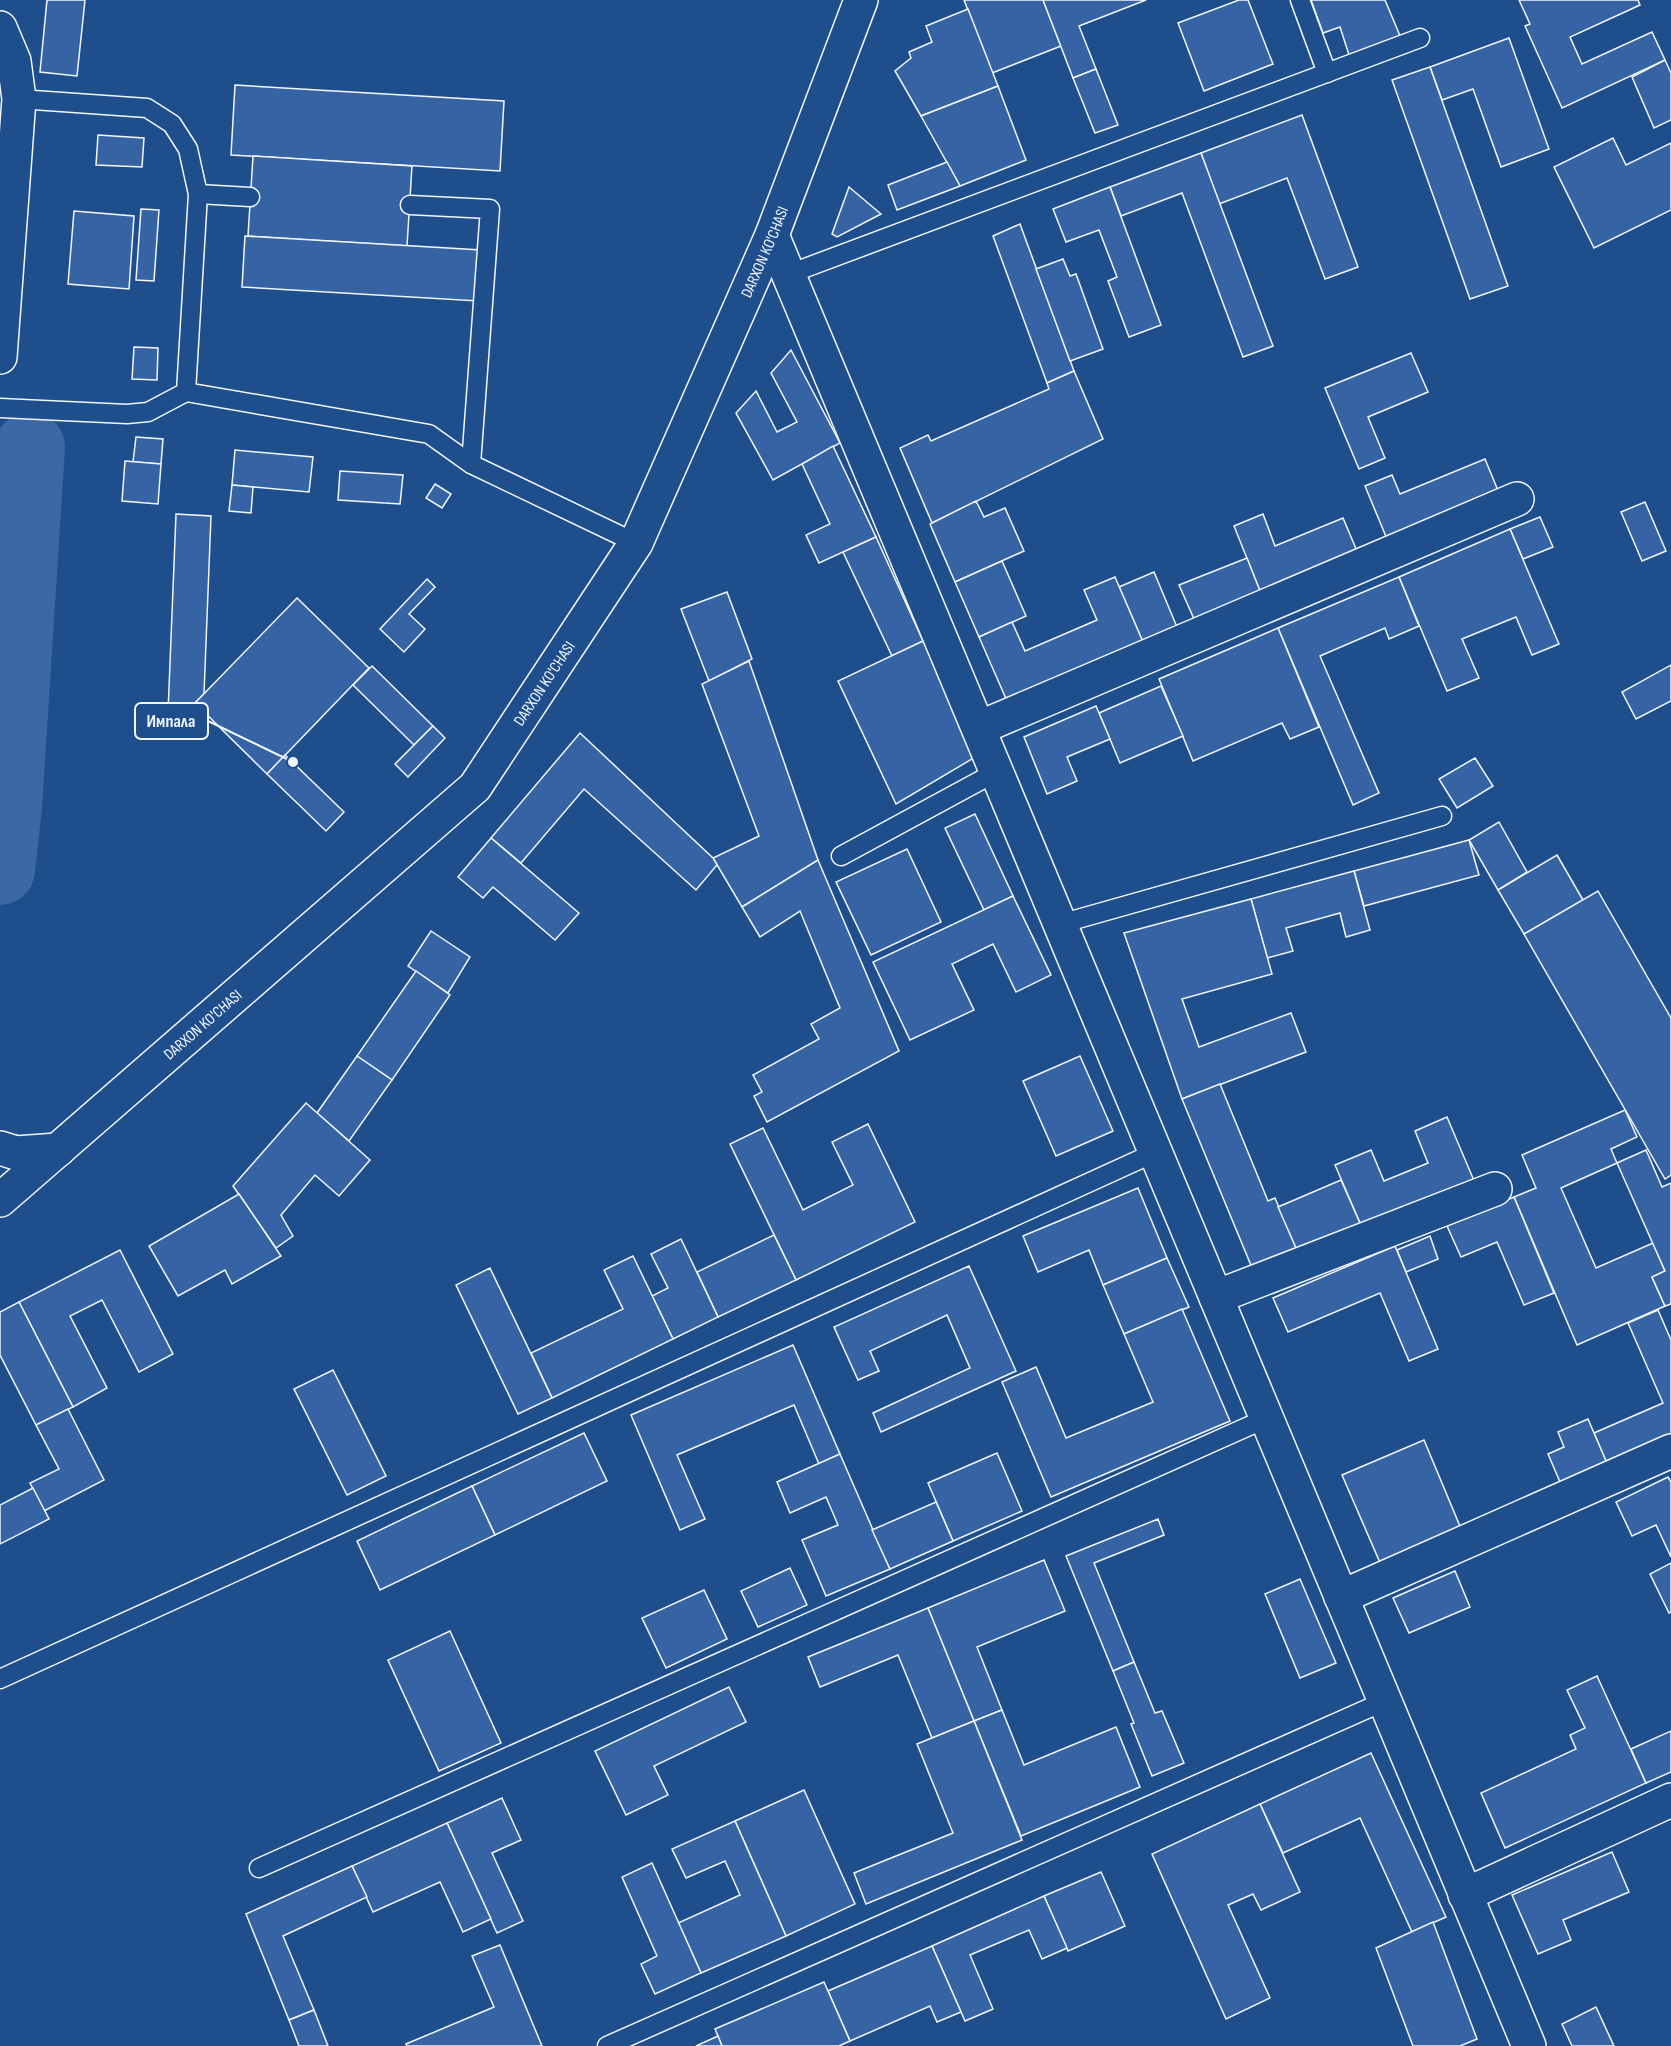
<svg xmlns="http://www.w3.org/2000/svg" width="1671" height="2046" viewBox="0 0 1671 2046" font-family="'Sofia Sans Condensed',sans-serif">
  <rect width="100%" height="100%" fill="#1f4e8c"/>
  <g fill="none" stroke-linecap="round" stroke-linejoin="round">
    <path stroke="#3b69a3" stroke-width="70" d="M0,870L7,807L30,447"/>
  </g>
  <g fill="#3563a3" stroke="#f2f6ff" stroke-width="1.5">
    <path d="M47,0H85L77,76L40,72Z"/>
    <path d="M964,0H1043L1061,46L992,73Z"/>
    <path d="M1043,0H1146L1079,26L1096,69L1073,78Z"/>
    <path d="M1239,0H1248L1273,64L1204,91L1178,23Z"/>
    <path d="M1311,0H1385L1403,43L1351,61L1340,27L1323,33Z"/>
    <path d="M1519,0H1638L1640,5L1570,37L1582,64L1652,32L1665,60L1562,108L1525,26L1530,24Z"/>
    <path d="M968,9L998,86L921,116L895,71L911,58L909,52L932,42L926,26Z"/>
    <path d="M1509,38L1549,149L1501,167L1473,89L1442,100L1430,67Z"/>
    <path d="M1665,60L1671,73V120L1654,128L1632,77Z"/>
    <path d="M1430,67L1508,286L1470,299L1392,80Z"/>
    <path d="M1096,69L1118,125L1095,133L1073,78Z"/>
    <path d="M235,85L504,101L500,171L231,155Z"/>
    <path d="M998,86L1026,160L960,186L921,116Z"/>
    <path d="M1302,115L1358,267L1325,279L1287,178L1219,204L1201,153Z"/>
    <path d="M98,135L144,138L142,167L96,165Z"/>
    <path d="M1613,138L1626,165L1671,143V210L1594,248L1554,167Z"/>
    <path d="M1201,153L1273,346L1243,357L1182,193L1121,216L1110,187Z"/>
    <path d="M253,156L412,166L407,246L248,236Z"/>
    <path d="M947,162L960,186L897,210L888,185Z"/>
    <path d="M849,187L881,214L837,237L832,234Z"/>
    <path d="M1110,187L1161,325L1129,337L1108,281L1117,277L1099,230L1066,242L1053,209Z"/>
    <path d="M141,209L159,210L154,281L136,280Z"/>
    <path d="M74,211L134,216L129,289L68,284Z"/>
    <path d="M1020,224L1074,371L1047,383L993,236Z"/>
    <path d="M245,236L481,250L478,301L242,287Z"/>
    <path d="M1063,259L1070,276L1076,274L1103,349L1070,361L1036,269Z"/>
    <path d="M134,347L158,348L157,380L132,379Z"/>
    <path d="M791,350L840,443L773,480L736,413L756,391L777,432L797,422L771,373Z"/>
    <path d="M1411,353L1428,392L1368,417L1385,458L1359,469L1325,388Z"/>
    <path d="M1074,371L1103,439L932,523L900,448L928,435L931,441L1049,389L1047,383Z"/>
    <path d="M136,437L163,439L161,464L133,462Z"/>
    <path d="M833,446L876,537L819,563L806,535L830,524L802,464Z"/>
    <path d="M235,450L313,457L309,492L232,485Z"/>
    <path d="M1485,459L1499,493L1387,539L1365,486L1392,475L1400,494Z"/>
    <path d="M125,461L161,464L158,504L122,501Z"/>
    <path d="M340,471L403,475L400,504L338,500Z"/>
    <path d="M435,484L451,494L442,508L426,498Z"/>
    <path d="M232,485L253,487L251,513L229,511Z"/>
    <path d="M976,501L984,517L1005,508L1024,551L955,582L930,524Z"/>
    <path d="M1645,502L1666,551L1642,561L1621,512Z"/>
    <path d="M176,514L211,516L204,694L195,703L204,714L168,713Z"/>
    <path d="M1263,514L1275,546L1343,518L1357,551L1260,591L1234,526Z"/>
    <path d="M1540,517L1553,547L1523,559L1510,529Z"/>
    <path d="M1510,529L1559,644L1532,655L1516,617L1462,639L1479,678L1447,691L1399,577Z"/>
    <path d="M876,537L923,641L892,656L843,552Z"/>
    <path d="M1247,558L1260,591L1194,619L1179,585Z"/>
    <path d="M1002,561L1026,616L979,637L955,582Z"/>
    <path d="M1154,572L1177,627L1143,642L1119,587Z"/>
    <path d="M1115,577L1143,642L1007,701L979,637L1012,622L1025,651L1097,620L1084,590Z"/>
    <path d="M1399,577L1419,626L1389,639L1385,628L1320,656L1379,793L1353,805L1278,628Z"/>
    <path d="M427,579L435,587L409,614L425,629L404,652L380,629Z"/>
    <path d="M727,592L752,659L709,681L681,609Z"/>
    <path d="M297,598L369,668L267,774L195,703Z"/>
    <path d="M1278,628L1319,727L1290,739L1282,723L1193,761L1159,679Z"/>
    <path d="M923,641L977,756L896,804L838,681Z"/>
    <path d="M749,661L818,860L742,907L713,858L759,836L702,684Z"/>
    <path d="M1671,665V701L1636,719L1622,692Z"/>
    <path d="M372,666L433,726L414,745L353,685Z"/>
    <path d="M1161,686L1183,736L1120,763L1099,713Z"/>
    <path d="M1096,706L1110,739L1067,757L1077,781L1047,794L1024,737Z"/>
    <path d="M433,726L445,738L408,777L395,764Z"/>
    <path d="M580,733L713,858L717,865L696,890L584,789L521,863L491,838Z"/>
    <path d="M285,755L344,812L326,831L267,774Z"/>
    <path d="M1475,758L1493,786L1457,808L1439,779Z"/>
    <path d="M975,814L1013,896L984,910L945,828Z"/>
    <path d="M1499,822L1527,872L1498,890L1469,840Z"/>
    <path d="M491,838L579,913L555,940L493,887L483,898L458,877Z"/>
    <path d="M1469,840L1479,875L1364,906L1354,871Z"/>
    <path d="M907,849L941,922L871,955L836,882Z"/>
    <path d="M1557,855L1583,900L1524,934L1498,890Z"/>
    <path d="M818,860L899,1051L767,1122L754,1096L762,1092L753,1075L819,1039L811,1024L840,1008L800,911L760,937L742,907Z"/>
    <path d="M1354,871L1370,930L1346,937L1340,913L1286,928L1293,951L1267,958L1251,899Z"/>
    <path d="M1598,891L1671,1018V1175L1665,1179L1524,934Z"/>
    <path d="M1013,896L1051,975L1016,992L993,944L952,964L974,1010L910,1040L873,962Z"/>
    <path d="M1251,899L1272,974L1182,999L1199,1047L1291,1013L1306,1052L1182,1099L1124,933Z"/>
    <path d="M431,931L470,957L448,993L408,966Z"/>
    <path d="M416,971L450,995L392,1080L357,1056Z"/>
    <path d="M357,1056L392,1080L349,1141L317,1113Z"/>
    <path d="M1080,1056L1113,1131L1056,1156L1023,1081Z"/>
    <path d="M1220,1084L1268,1201L1275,1198L1300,1257L1255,1275L1182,1099Z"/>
    <path d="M306,1103L370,1160L339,1196L315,1175L281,1215L293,1236L276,1248L233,1186Z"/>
    <path d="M1625,1110L1637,1137L1611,1149L1617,1163L1561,1188L1596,1268L1653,1243L1665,1271L1652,1277L1665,1306L1577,1345L1514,1197L1536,1188L1522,1155Z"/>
    <path d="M1447,1117L1475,1183L1363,1230L1335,1165L1371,1150L1384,1181L1428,1163L1415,1131Z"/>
    <path d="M868,1124L915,1222L796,1280L730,1144L763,1128L803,1210L853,1185L832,1142Z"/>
    <path d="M1646,1150L1662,1187L1671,1183V1304L1665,1306L1652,1277L1665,1271L1617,1163Z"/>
    <path d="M1341,1180L1363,1230L1300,1257L1278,1207Z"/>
    <path d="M1138,1188L1167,1258L1103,1285L1089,1250L1038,1272L1023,1236Z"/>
    <path d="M239,1194L281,1256L232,1284L225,1270L178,1296L149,1246Z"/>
    <path d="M1514,1197L1554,1293L1524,1305L1497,1242L1461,1257L1447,1226Z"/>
    <path d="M774,1235L796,1280L718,1317L697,1272Z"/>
    <path d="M1430,1236L1438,1259L1406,1272L1397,1250Z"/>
    <path d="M681,1239L718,1317L673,1339L652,1296L668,1288L651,1254Z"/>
    <path d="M1395,1246L1438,1349L1409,1361L1380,1293L1288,1332L1273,1298Z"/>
    <path d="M120,1250L173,1354L139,1372L102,1300L70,1316L107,1388L73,1407L19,1302Z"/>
    <path d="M633,1256L673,1339L552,1398L531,1353L623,1309L604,1270Z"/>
    <path d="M1167,1258L1189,1307L1124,1334L1103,1285Z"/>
    <path d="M969,1266L1016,1371L881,1432L873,1413L970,1368L947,1315L870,1351L879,1371L858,1380L834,1327Z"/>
    <path d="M490,1268L552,1398L518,1414L456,1285Z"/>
    <path d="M19,1302L73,1407L36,1425L0,1355V1312Z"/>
    <path d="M1182,1309L1230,1421L1051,1497L1002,1382L1036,1367L1066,1438L1153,1402L1124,1334Z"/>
    <path d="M1658,1310L1671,1340V1440L1609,1468L1594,1433L1663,1403L1628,1323Z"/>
    <path d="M793,1345L840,1454L819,1464L794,1405L677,1455L705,1519L680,1530L631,1415Z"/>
    <path d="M333,1370L386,1476L347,1495L294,1389Z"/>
    <path d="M68,1409L104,1480L44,1511L30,1483L59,1469L36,1425Z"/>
    <path d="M1588,1419L1609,1468L1563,1489L1548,1454L1564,1447L1558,1432Z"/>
    <path d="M584,1433L607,1481L495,1535L472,1486Z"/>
    <path d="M1424,1440L1462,1531L1381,1565L1342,1475Z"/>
    <path d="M997,1453L1022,1511L953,1541L928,1483Z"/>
    <path d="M840,1454L890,1569L826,1596L802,1540L838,1525L826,1497L790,1513L777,1482Z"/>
    <path d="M1668,1477L1671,1482V1557L1656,1525L1632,1536L1616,1502Z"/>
    <path d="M472,1486L495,1535L380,1590L357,1541Z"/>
    <path d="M33,1488L49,1519L0,1544V1505Z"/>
    <path d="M936,1502L953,1541L890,1569L872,1530Z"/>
    <path d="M1158,1519L1164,1535L1094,1563L1134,1662L1113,1671L1066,1556Z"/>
    <path d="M1044,1560L1065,1611L977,1647L1002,1710L974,1721L928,1608Z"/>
    <path d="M1671,1563V1612L1669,1613L1650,1574Z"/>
    <path d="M790,1568L807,1605L758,1627L741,1591Z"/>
    <path d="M1455,1571L1470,1607L1409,1633L1393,1598Z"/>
    <path d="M1300,1579L1336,1663L1300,1678L1265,1594Z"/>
    <path d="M704,1590L727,1639L666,1668L642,1618Z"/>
    <path d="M928,1608L974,1721L932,1738L898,1655L820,1687L808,1657Z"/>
    <path d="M450,1631L501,1743L439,1771L388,1660Z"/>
    <path d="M1134,1662L1155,1713L1162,1711L1184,1763L1152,1776L1131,1724L1134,1723L1113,1671Z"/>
    <path d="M1597,1676L1646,1783L1505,1848L1481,1793L1576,1749L1570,1735L1585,1728L1567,1690Z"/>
    <path d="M729,1687L746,1722L654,1766L668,1795L626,1815L595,1751Z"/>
    <path d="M1002,1710L1024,1765L1116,1727L1140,1787L1021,1836L974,1721Z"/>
    <path d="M974,1721L1022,1840L866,1904L854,1873L953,1833L917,1744Z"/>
    <path d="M1671,1731V1772L1646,1783L1631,1749Z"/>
    <path d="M1371,1753L1446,1917L1412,1932L1360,1818L1283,1853L1260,1804Z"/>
    <path d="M804,1790L855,1904L786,1936L735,1821Z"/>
    <path d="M502,1798L521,1840L492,1853L523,1921L497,1933L447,1823Z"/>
    <path d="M1260,1804L1300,1892L1261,1910L1253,1894L1228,1905L1270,1998L1226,2019L1152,1854Z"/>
    <path d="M735,1821L786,1936L701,1973L678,1923L740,1895L725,1861L686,1878L672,1849Z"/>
    <path d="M447,1823L491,1919L463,1932L440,1882L373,1912L352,1866Z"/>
    <path d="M1612,1852L1629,1892L1563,1920L1571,1940L1538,1954L1512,1895Z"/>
    <path d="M652,1863L701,1973L655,1994L641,1964L657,1956L622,1877Z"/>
    <path d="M352,1866L367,1897L283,1936L314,2010L289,2020L246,1914Z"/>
    <path d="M1101,1872L1125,1926L1068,1951L1044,1896Z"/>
    <path d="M1044,1896L1067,1948L1042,1959L1029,1930L970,1955L993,2009L965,2021L932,1946Z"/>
    <path d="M1433,1922L1477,2039L1460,2046H1413L1376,1948Z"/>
    <path d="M500,1945L542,2046H407L406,2044L494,2007L472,1956Z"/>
    <path d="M932,1946L961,2012L937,2022L930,2006L850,2041L828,1991Z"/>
    <path d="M824,1982L850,2041L839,2046H722L715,2029Z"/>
    <path d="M1596,2007L1614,2046H1572L1562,2024Z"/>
    <path d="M314,2010L328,2046H299L289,2020Z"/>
    <path d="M718,2036L722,2046H696Z"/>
  </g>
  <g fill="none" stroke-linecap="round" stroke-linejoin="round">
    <defs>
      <g id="service">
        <path d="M1300,0L1327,73"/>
        <path d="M198,194L250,197"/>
        <path d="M410,205L490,209L471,464"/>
        <path d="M789,274L1420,38"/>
        <path d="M186,392L429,434L471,464L636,543"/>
        <path d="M0,408L127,414L148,412L186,392L198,194L188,149L172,124L147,108L19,99"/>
        <path d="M841,856L996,772"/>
        <path d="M1060,924L1442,816"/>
        <path d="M0,1679L1156,1152"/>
        <path d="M259,1868L1267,1418"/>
        <path d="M607,2046L1385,1701"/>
      </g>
      <g id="minor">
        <path d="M772,235L1529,2046"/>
        <path d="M979,728L1517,499"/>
        <path d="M1216,1297L1495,1189"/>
        <path d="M1341,1597L1671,1451"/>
        <path d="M1465,1895L1671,1800"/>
      </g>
      <g id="secondary">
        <path id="s1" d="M0,1200L475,787L636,543L772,235L861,0"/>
      </g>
      <g id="trunk">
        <path d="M0,28L14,61L19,99L0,357"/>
        <path d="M0,1148L16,1153L58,1150"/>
      </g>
    </defs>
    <use href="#service" stroke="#f2f6ff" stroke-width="21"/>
    <use href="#minor" stroke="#f2f6ff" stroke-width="36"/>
    <use href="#secondary" stroke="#f2f6ff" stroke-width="36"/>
    <use href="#trunk" stroke="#f2f6ff" stroke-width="36"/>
    <use href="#service" stroke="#1f4e8c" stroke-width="18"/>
    <use href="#minor" stroke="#1f4e8c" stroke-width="33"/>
    <use href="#secondary" stroke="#1f4e8c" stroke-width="33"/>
    <use href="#trunk" stroke="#1f4e8c" stroke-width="33"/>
  </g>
  <g text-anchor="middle" stroke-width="4.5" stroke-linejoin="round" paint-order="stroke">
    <g font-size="16" fill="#f2f6ff" stroke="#1f4e8c">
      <text dy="6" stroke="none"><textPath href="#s1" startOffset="1240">DARXON KO'CHASI</textPath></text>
      <text dy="6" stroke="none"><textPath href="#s1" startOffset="754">DARXON KO'CHASI</textPath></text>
      <text dy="6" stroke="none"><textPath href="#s1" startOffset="268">DARXON KO'CHASI</textPath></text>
    </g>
  </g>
  <path fill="none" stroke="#f2f6ff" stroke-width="2" d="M293 762L208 721"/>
  <circle fill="#f2f6ff" stroke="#1f4e8c" stroke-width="2" cx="293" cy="762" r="6"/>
  <rect fill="#1f4e8c" stroke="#f2f6ff" stroke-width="2" x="135" y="703" width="73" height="36" rx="6"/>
  <g font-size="18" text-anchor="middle" font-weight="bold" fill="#f2f6ff">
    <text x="171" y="727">Импала</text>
  </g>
</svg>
